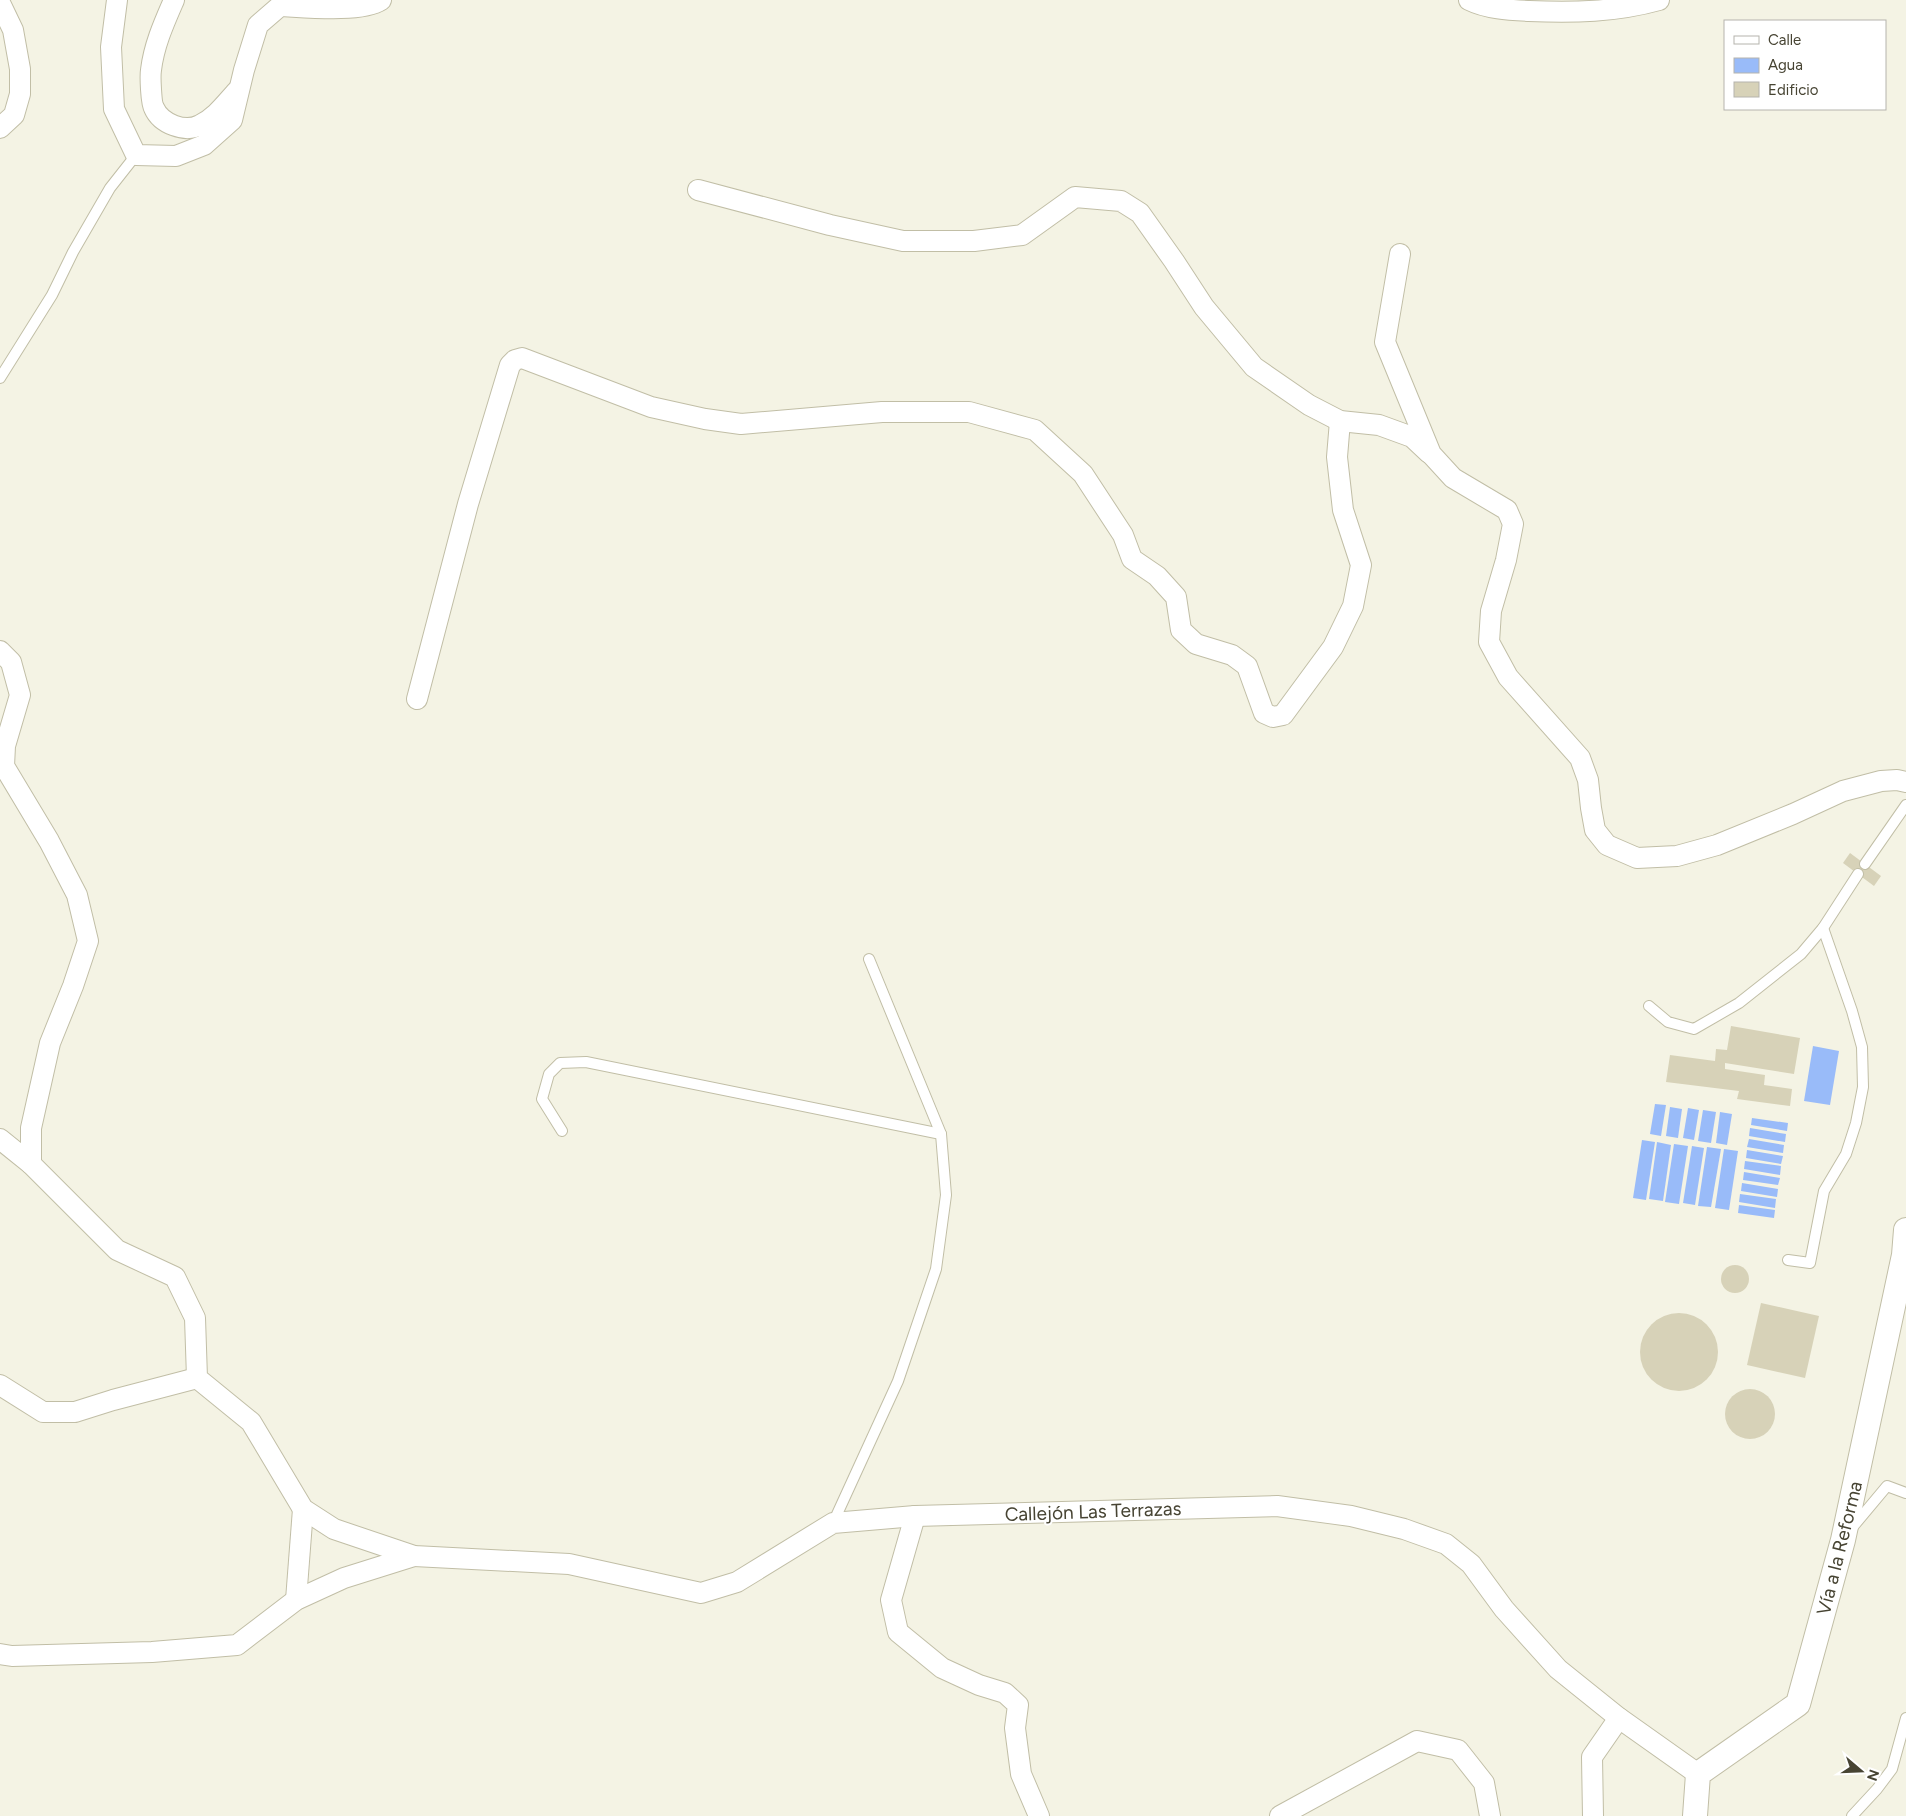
<svg xmlns="http://www.w3.org/2000/svg" width="1906" height="1816" viewBox="0 0 1906 1816" font-family="Figtree,sans-serif">
  <rect width="100%" height="100%" fill="#f4f3e4"/>
  <g fill="#99bbf9">
    <path d="M1813,1046L1839,1051L1830,1105L1804,1101Z"/>
    <path d="M1655,1104L1666,1105L1661,1136L1650,1134Z"/>
    <path d="M1670,1107L1682,1109L1678,1138L1666,1136Z"/>
    <path d="M1688,1108L1699,1110L1694,1140L1683,1138Z"/>
    <path d="M1703,1110L1716,1112L1711,1143L1698,1141Z"/>
    <path d="M1720,1112L1732,1114L1727,1145L1716,1143Z"/>
    <path d="M1752,1118L1788,1123L1787,1131L1751,1125Z"/>
    <path d="M1750,1128L1786,1134L1785,1142L1749,1136Z"/>
    <path d="M1749,1139L1784,1145L1783,1153L1747,1147Z"/>
    <path d="M1642,1140L1655,1142L1646,1200L1633,1198Z"/>
    <path d="M1657,1142L1671,1145L1663,1201L1649,1199Z"/>
    <path d="M1674,1144L1688,1146L1679,1204L1665,1202Z"/>
    <path d="M1692,1146L1704,1148L1695,1205L1683,1203Z"/>
    <path d="M1707,1147L1721,1149L1711,1207L1698,1206Z"/>
    <path d="M1724,1149L1738,1151L1729,1210L1715,1208Z"/>
    <path d="M1747,1150L1783,1156L1781,1164L1746,1158Z"/>
    <path d="M1745,1161L1781,1166L1780,1175L1744,1169Z"/>
    <path d="M1744,1172L1780,1178L1778,1185L1743,1180Z"/>
    <path d="M1742,1183L1778,1189L1777,1197L1741,1191Z"/>
    <path d="M1740,1194L1776,1199L1775,1208L1739,1202Z"/>
    <path d="M1739,1205L1775,1210L1774,1218L1738,1213Z"/>
  </g>
  <g fill="#d7d2b8">
    <path d="M1850,853L1881,876L1874,886L1843,863Z"/>
    <path d="M1731,1026L1800,1038L1794,1074L1725,1063V1069L1765,1075L1764,1085L1792,1089L1790,1106L1737,1099L1739,1091L1666,1082L1670,1055L1715,1061L1716,1049L1727,1050Z"/>
    <circle cx="1735" cy="1279" r="14"/>
    <path d="M1761,1303L1819,1316L1805,1378L1747,1365Z"/>
    <circle cx="1679" cy="1352" r="39"/>
    <circle cx="1750" cy="1414" r="25"/>
  </g>
  <g fill="none" stroke-linecap="round" stroke-linejoin="round">
    <defs>
      <g id="service">
        <path d="M0,378L52,295L73,252L110,188L136,155"/>
        <path d="M1865,864L1906,805"/>
        <path d="M1649,1006L1668,1022L1694,1029L1739,1003L1801,954L1823,928L1858,874"/>
        <path d="M562,1131L542,1099L549,1074L560,1063L586,1062L941,1134"/>
        <path d="M1788,1260L1810,1263L1824,1191L1846,1154L1856,1123L1863,1087L1862,1047L1852,1011L1823,928"/>
        <path d="M833,1523L898,1381L936,1269L946,1195L941,1134L869,959"/>
        <path d="M1851,1529L1887,1486L1906,1493"/>
        <path d="M1852,1816L1877,1789L1892,1769L1906,1718"/>
      </g>
      <g id="minor">
        <path d="M117,0L111,47L114,109L136,155L176,156L204,145L232,120L244,70L258,25L280,6C304,7 361,13 381,0"/>
        <path d="M174,0C164,23 154,45 151,70C150,76 151,103 154,108C161,124 185,133 200,125C216,117 225,104 237,91"/>
        <path d="M1469,0C1487,9 1510,10 1529,11C1573,13 1616,12 1659,0"/>
        <path d="M0,3L13,30L20,69V94L14,115L0,128"/>
        <path d="M698,190L830,225L903,241H974L1022,235L1075,197L1121,201L1140,213L1174,261L1204,307L1254,367L1309,405L1340,421L1379,425L1412,437L1429,453"/>
        <path d="M1400,254L1385,342L1431,454L1453,478L1507,510L1513,524L1506,560L1491,611L1489,642L1508,677L1580,758L1588,780L1591,808L1595,830L1607,845L1637,858L1677,856L1717,845L1793,814L1843,791L1881,781L1897,780L1906,782"/>
        <path d="M0,651L11,662L20,695L5,746L4,766L49,841L77,895L88,941L73,986L50,1043L31,1128V1164L117,1250L175,1277L195,1318L197,1378L251,1422L303,1509L334,1529L414,1556L569,1564L701,1593L737,1582L833,1523L915,1516L1277,1506L1351,1516L1404,1529L1446,1544L1471,1564L1504,1609L1558,1669L1619,1718L1698,1774"/>
        <path d="M417,699L468,504L510,365L515,360L522,358L651,407L705,419L741,424L882,412H969L1035,430L1083,474L1123,535L1132,559L1157,576L1176,597L1181,630L1196,644L1232,655L1247,666L1264,713L1273,717L1283,715L1333,647L1353,606L1361,565L1343,510L1337,457L1340,421"/>
        <path d="M0,1139L31,1164"/>
        <path d="M0,1385L43,1412H75L113,1400L197,1378"/>
        <path d="M915,1516L891,1600L898,1632L942,1668L979,1685L1005,1693L1018,1705L1015,1728L1021,1774L1039,1816"/>
        <path d="M296,1600L303,1509"/>
        <path d="M0,1654L12,1656L152,1652L237,1645L296,1600L344,1578L414,1556"/>
        <path d="M1280,1816L1417,1741L1458,1750L1484,1783L1490,1816"/>
        <path d="M1593,1816L1592,1757L1619,1718"/>
      </g>
      <path id="tertiary" d="M1695,1816L1698,1774L1798,1704L1843,1540L1904,1255L1906,1230"/>
    </defs>
    <use href="#service" stroke="#c1bea6" stroke-width="12"/>
    <use href="#minor" stroke="#c1bea6" stroke-width="22"/>
    <use href="#tertiary" stroke="#c1bea6" stroke-width="26"/>
    <use href="#service" stroke="#fff" stroke-width="10"/>
    <use href="#minor" stroke="#fff" stroke-width="20"/>
    <use href="#tertiary" stroke="#fff" stroke-width="24"/>
  </g>
  <g text-anchor="middle" stroke-width="4" stroke-linejoin="round" paint-order="stroke">
    <g font-size="19" fill="#474433" stroke="#fff">
      <text transform="translate(1093 1511) rotate(-2)" y="7">Callejón Las Terrazas</text>
      <text transform="translate(1839 1548) rotate(-76)" y="7">Vía a la Reforma</text>
    </g>
  </g>
  <rect x="1724" y="20" width="162" height="90" fill="#ffffff" stroke="#b5b4ad"/>
  <rect x="1734" y="36" width="25" height="8" fill="#ffffff" stroke="#b5b4ad"/>
  <text x="1768" y="45" font-size="15" fill="#474433">Calle</text>
  <rect x="1734" y="58" width="25" height="15" fill="#99bbf9" stroke="#b5b4ad"/>
  <text x="1768" y="70" font-size="15" fill="#474433">Agua</text>
  <rect x="1734" y="82" width="25" height="15" fill="#d7d2b8" stroke="#b5b4ad"/>
  <text x="1768" y="95" font-size="15" fill="#474433">Edificio</text>
  <g transform="translate(1861 1771) rotate(109)" stroke="#ffffff" stroke-width="4" paint-order="stroke">
  <path d="M0-4L9 19L0 12L-9 19Z" fill="#474433"/>
  <text y="-8" font-size="14" font-weight="bold" text-anchor="middle" fill="#474433">N</text>
  </g>
</svg>
